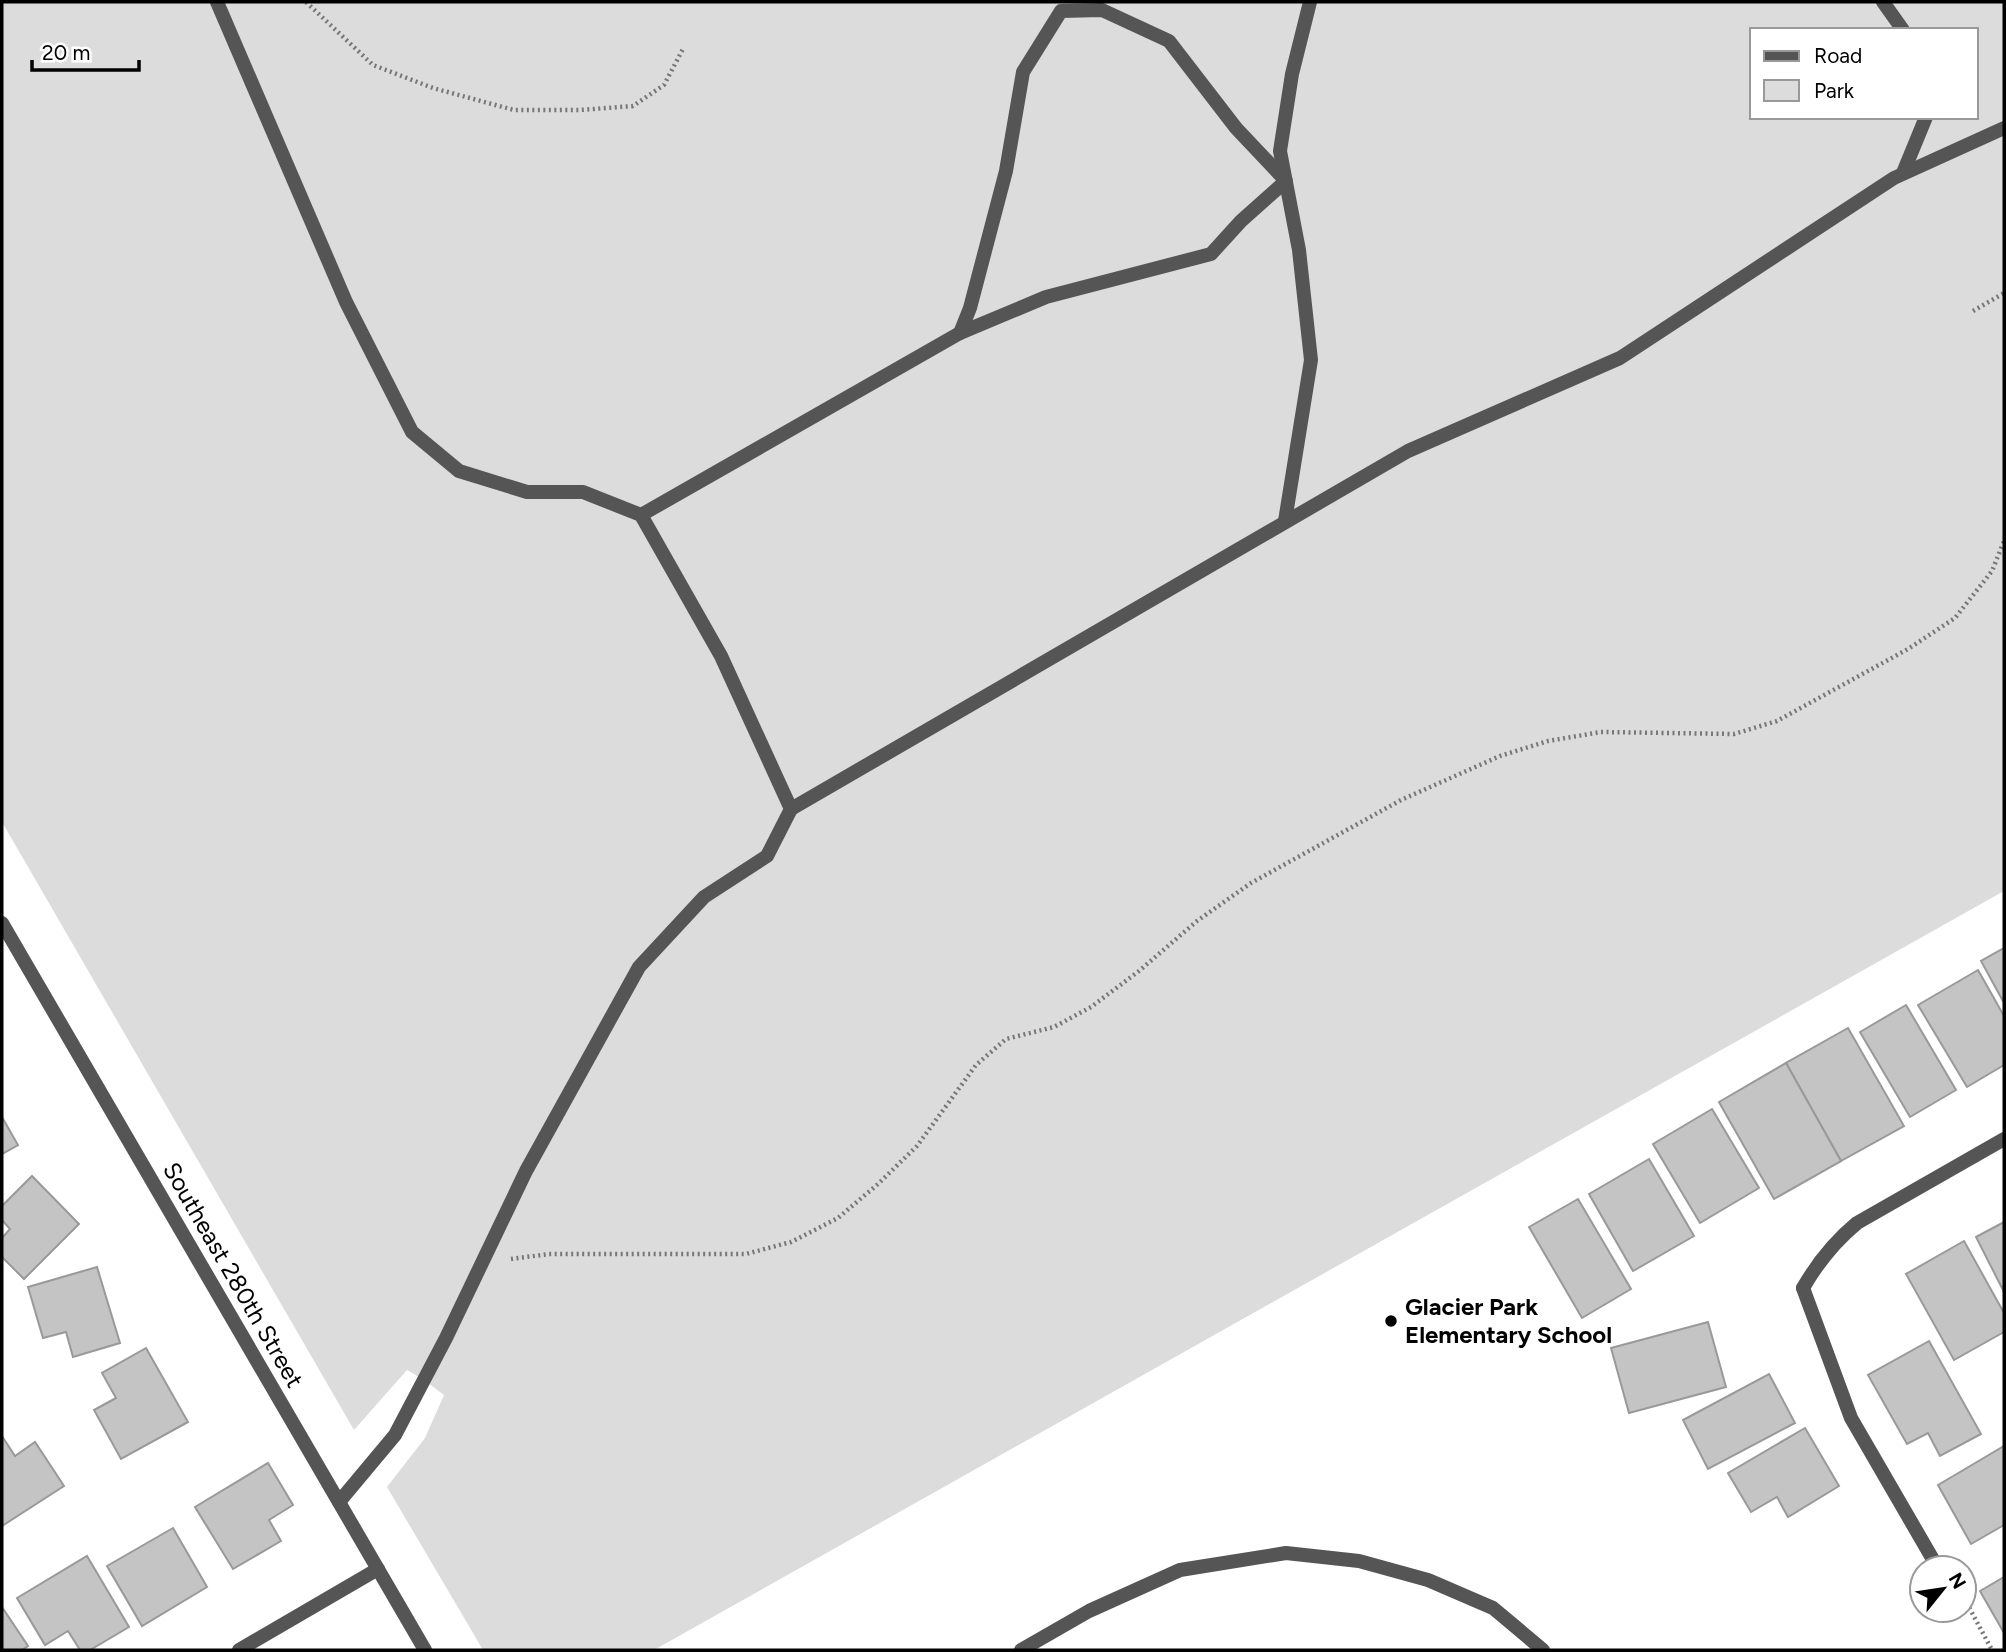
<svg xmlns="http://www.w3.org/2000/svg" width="2006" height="1652" viewBox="0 0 2006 1652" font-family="Figtree,sans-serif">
  <rect width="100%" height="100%" fill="#fff"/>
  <path fill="#dcdcdc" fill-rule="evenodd" d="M2,2H2004V891L654,1650H483L387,1487L425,1438L444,1395L424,1380L407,1370L354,1430L2,822ZM1752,30H1976V117H1752Z"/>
  <g fill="#c4c4c4" stroke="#999" stroke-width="2">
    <path d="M2004,948V1003L1981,961Z"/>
    <path d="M1978,970L2004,1016V1065L1967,1087L1918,1005Z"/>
    <path d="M1906,1005L1956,1090L1910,1117L1860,1032Z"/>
    <path d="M1848,1028L1904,1126L1841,1161L1786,1063Z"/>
    <path d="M1786,1063L1841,1161L1774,1199L1719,1102Z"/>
    <path d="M1712,1109L1759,1188L1700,1223L1653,1144Z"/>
    <path d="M2,1117L18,1145L2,1154Z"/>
    <path d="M1649,1159L1694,1236L1633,1271L1589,1194Z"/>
    <path d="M32,1176L79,1224L24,1279L2,1257V1238L10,1229L2,1220V1206Z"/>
    <path d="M1578,1199L1631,1289L1582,1318L1529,1227Z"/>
    <path d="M2004,1222V1292L1976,1237Z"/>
    <path d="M1964,1241L2004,1313V1332L1954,1360L1906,1274Z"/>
    <path d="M97,1267L120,1343L73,1357L66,1332L43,1338L28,1287Z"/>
    <path d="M1708,1322L1726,1387L1629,1413L1611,1348Z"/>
    <path d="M1929,1341L1981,1434L1940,1456L1928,1433L1907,1444L1868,1375Z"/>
    <path d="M146,1348L188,1422L121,1459L94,1410L116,1398L102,1373Z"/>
    <path d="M1769,1374L1795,1423L1708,1469L1683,1420Z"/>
    <path d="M1805,1428L1839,1486L1788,1517L1777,1497L1751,1512L1728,1473Z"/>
    <path d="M2,1436L15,1456L35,1442L64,1486L2,1526Z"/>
    <path d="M2004,1446V1525L1971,1544L1938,1485Z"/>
    <path d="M268,1463L293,1505L269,1520L281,1541L233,1569L195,1507Z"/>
    <path d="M173,1528L207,1587L142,1626L107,1566Z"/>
    <path d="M87,1556L129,1627L90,1650H80L68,1631L45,1645L17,1598Z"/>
    <path d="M2004,1577V1633L1980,1591Z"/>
    <path d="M2,1607L28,1646L22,1650H2Z"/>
  </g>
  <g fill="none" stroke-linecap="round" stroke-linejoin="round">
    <g stroke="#777" stroke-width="4.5" stroke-dasharray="2 3.5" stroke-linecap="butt">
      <path d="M306,2L373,65L433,88L514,110H580L633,106L664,85L684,47"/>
      <path d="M1973,311L2004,293"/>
      <path d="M511,1259L549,1254H746L791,1242L838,1218L878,1184L917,1146L976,1065L1006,1039L1054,1027L1091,1007L1139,971L1197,921L1251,883L1401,800L1500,756L1548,741L1601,732L1734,734L1777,721L1908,649L1955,618L1992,571L2004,541"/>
      <path d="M1964,1598L1992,1650"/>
    </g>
    <g stroke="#555" stroke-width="14">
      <path d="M217,2L346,302L412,432L459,471L527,492H583L641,515L721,656L791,809L767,856L704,897L639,967L526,1171L446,1338L395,1435L339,1502"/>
      <path d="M1883,2L1903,30"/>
      <path d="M1102,10L1169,41L1236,128L1286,181L1241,221L1211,254L1046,297L960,333L970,308L1006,171L1023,72L1061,11Z"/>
      <path d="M1903,173L1926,117"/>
      <path d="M641,515L960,333"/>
      <path d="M1285,521L1311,360L1299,250L1280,151L1292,74L1310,2"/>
      <path d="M791,809L1408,451L1620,358L1894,178L2004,128"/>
      <path d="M1803,1288L1851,1418L1935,1563"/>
      <path d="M1021,1650L1089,1611L1180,1570L1286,1553L1359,1561L1428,1580L1493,1608L1543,1650"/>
    </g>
    <g stroke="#555" stroke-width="14">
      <path d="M2,923L425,1650"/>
      <path d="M1803,1288C1818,1262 1834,1242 1857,1223L2004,1139"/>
      <path d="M239,1650L378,1569"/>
    </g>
  </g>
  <circle fill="#000" stroke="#fff" stroke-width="2.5" cx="1391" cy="1321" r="7"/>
  <g text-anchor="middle" stroke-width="5" stroke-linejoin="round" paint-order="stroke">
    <g font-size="24" fill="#000" stroke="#fff">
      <text transform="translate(233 1275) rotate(60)" y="8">Southeast 280th Street</text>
    </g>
    <g font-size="24" font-weight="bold" fill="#000" stroke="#fff" text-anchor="start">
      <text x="1405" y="1315">Glacier Park<tspan x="1405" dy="28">Elementary School</tspan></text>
    </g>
  </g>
  <rect width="2006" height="1652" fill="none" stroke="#000000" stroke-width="7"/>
  <rect x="1750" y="28" width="228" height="91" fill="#ffffff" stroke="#999999" stroke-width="2"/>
  <rect x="1764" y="51" width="35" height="10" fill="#555555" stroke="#999999" stroke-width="2"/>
  <text x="1814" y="63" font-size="21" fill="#000000">Road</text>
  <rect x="1764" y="80" width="35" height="21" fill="#dcdcdc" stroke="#999999" stroke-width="2"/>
  <text x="1814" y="98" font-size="21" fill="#000000">Park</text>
  <g transform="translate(1943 1589) rotate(60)"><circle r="33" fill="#ffffff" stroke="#999999" stroke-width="2"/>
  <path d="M0-5L12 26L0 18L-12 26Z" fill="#000000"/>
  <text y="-10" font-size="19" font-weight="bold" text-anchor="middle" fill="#000000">N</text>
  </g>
  <path d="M32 60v10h107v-10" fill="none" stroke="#000000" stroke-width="3.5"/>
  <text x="42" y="60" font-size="21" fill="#000000" stroke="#ffffff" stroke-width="5" paint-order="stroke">20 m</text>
</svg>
